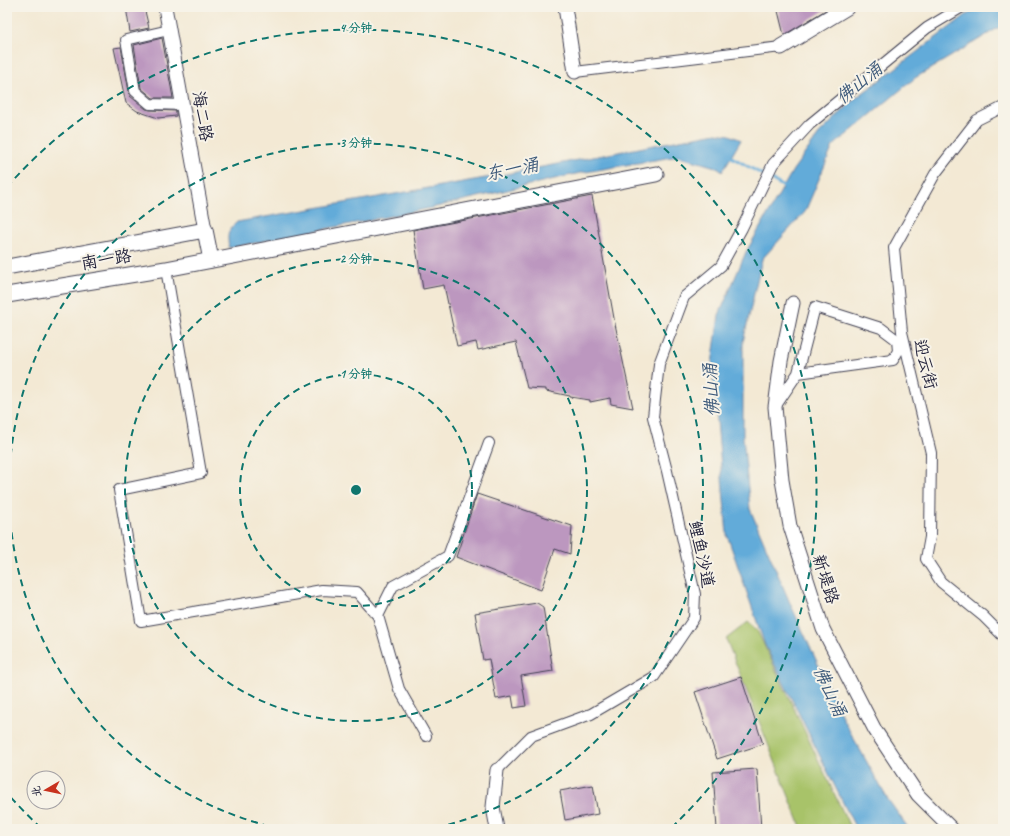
<svg xmlns="http://www.w3.org/2000/svg" width="1010" height="836" viewBox="0 0 1010 836" font-family="Caveat,'LXGW WenKai TC',sans-serif">
  <rect width="100%" height="100%" fill="#f7f3e8"/>
  <filter id="ink" filterUnits="userSpaceOnUse"><feTurbulence type="fractalNoise" baseFrequency=".025" numOctaves="2"/><feDisplacementMap in="SourceGraphic" scale="8" xChannelSelector="R" yChannelSelector="G"/><feConvolveMatrix kernelMatrix="1 2 1 2 8 2 1 2 1" color-interpolation-filters="sRGB"/></filter>
  <filter id="wash" filterUnits="userSpaceOnUse"><feTurbulence type="fractalNoise" baseFrequency=".012" numOctaves="4" result="noise"/><feDisplacementMap in="SourceGraphic" scale="16" xChannelSelector="R" yChannelSelector="G"/><feGaussianBlur stdDeviation="0.9" result="paint"/><feColorMatrix in="noise" values="0 0 0 0 0 0 0 0 0 0 0 0 0 0 0 0 0 1.4 0 .05"/><feComposite in="paint" operator="in"/></filter>
  <g filter="url(#wash)">
    <rect width="100%" height="100%" fill="#f3e9d4"/>
    <path fill="#a8c369" stroke="#657252" d="M748,622L757,630L851,829H802L726,639Z"/>
    <g fill="#62abd9" stroke="#42668a">
      <path d="M982,7H1003V25L915,78L833,146L805,212L762,259L743,342V437L750,509L790,603L844,721L887,798L909,829H856L765,645L727,535L712,364L719,315L746,252L793,170L819,134L856,98L966,15Z"/>
      <path d="M716,133L730,135L741,140L722,172L719,168L678,156L580,173L431,208L229,248C227,235 227,231 237,222L491,177Z"/>
    </g>
    <g fill="none" stroke-linecap="round" stroke-linejoin="round">
      <path stroke="#62abd9" stroke-width="3" d="M728,155L786,188"/>
    </g>
    <g id="blocks">
      <g fill="#bc97bf">
        <path d="M126,7H144L149,28L130,32Z"/>
        <path d="M777,7H828L829,8L784,35Z"/>
        <path d="M162,38L173,98H153L141,88L134,45Z"/>
        <path d="M121,47L129,92L130,96L146,109L150,110L176,111V116L158,118L137,111L126,103L114,48Z"/>
        <path d="M592,196L615,324L633,408L611,404L610,398L590,402V400L570,397V396L546,391V389L527,388L516,342L478,350L476,342L457,346L444,285L423,289L413,230Z"/>
        <path d="M477,494L572,526L570,554L555,549L541,590L456,557Z"/>
        <path d="M537,603L543,607L553,671L521,676L526,706L514,708L512,696L496,699L489,659L483,660L475,613Z"/>
        <path d="M741,677L763,744L717,759L695,692Z"/>
        <path d="M757,769L761,829H717L713,772Z"/>
        <path d="M593,785L598,814L565,820L560,791Z"/>
      </g>
    </g>
  </g>
  <g filter="url(#ink)">
    <use href="#blocks" fill-opacity="0" stroke="#414052" stroke-width="1"/>
    <g fill="none" stroke-linecap="round" stroke-linejoin="round">
      <defs>
        <g id="minor">
          <path d="M169,30L126,40L127,45L135,91L150,104L183,105"/>
          <path d="M575,72L781,47"/>
          <path d="M1003,107L977,120L935,174L894,248L902,332L931,453L930,537L926,559L941,582L983,616L1003,636"/>
          <path d="M166,269L201,473L119,490L141,621L322,590L357,592L378,616L399,689L426,736"/>
          <path d="M775,407L798,373L815,307L881,328L897,340L898,351L893,360L798,373"/>
          <path d="M378,616L393,586L448,556L489,443"/>
          <path d="M497,770L531,736L591,714L654,677L694,618L695,594L667,471L653,417L659,364L684,297L721,266L742,228L773,164L810,124L927,28L962,7"/>
        </g>
        <g id="tertiary">
          <path d="M165,7L205,230"/>
          <path d="M565,7L575,72"/>
          <path d="M793,303L781,361L775,407L782,480L790,526L823,629L875,730L918,795L952,829"/>
          <path d="M497,770L493,807L497,829"/>
        </g>
        <g id="secondary">
          <path d="M781,47L847,7"/>
          <path d="M7,267L205,230L211,260"/>
          <path d="M7,295L166,269L656,174"/>
        </g>
      </defs>
      <use href="#minor" stroke="#414052" stroke-width="12"/>
      <use href="#tertiary" stroke="#414052" stroke-width="15"/>
      <use href="#secondary" stroke="#414052" stroke-width="17"/>
      <use href="#minor" stroke="#fff" stroke-width="10"/>
      <use href="#tertiary" stroke="#fff" stroke-width="13"/>
      <use href="#secondary" stroke="#fff" stroke-width="15"/>
    </g>
  </g>
  <g fill="none" stroke="#0f766e" stroke-width="2" stroke-dasharray="7 5">
    <circle cx="356" cy="490" r="116"/>
    <circle cx="356" cy="490" r="231"/>
    <path d="M281 829A347 347 0 1 1 431 829"/>
    <path d="M41 828A462 462 0 0 1 7 793M7 187A462 462 0 1 1 671 828"/>
  </g>
  <g text-anchor="middle" stroke-width="4" stroke-linejoin="round" paint-order="stroke">
    <g font-size="17" fill="#22223b" stroke="#f7f3e8">
      <text transform="translate(203 116) rotate(80)" y="6">海二路</text>
      <text transform="translate(106 259) rotate(-10)" y="6">南一路</text>
      <text transform="translate(926 364) rotate(76)" y="6">迎云街</text>
      <text transform="translate(702 554) rotate(78)" y="6">鲤鱼沙道</text>
      <text transform="translate(826 579) rotate(72)" y="6">新堤路</text>
    </g>
    <g font-size="18" font-style="italic" fill="#3c597a" stroke="#f7f3e8">
      <text transform="translate(859 83) rotate(-39)" y="6">佛山涌</text>
      <text transform="translate(512 169) rotate(-11)" y="6">东一涌</text>
      <text transform="translate(711 390) rotate(-93)" y="6">佛山涌</text>
      <text transform="translate(830 691) rotate(65)" y="6">佛山涌</text>
    </g>
  </g>
  <circle cx="356" cy="490" r="6" fill="#0f766e" stroke="#f7f3e8" stroke-width="2"/>
  <g font-size="12" text-anchor="middle" font-weight="bold" fill="#0f766e" stroke="#f7f3e8" stroke-width="4" stroke-linejoin="round" paint-order="stroke">
    <text x="356" y="32">4 分钟</text>
    <text x="356" y="147">3 分钟</text>
    <text x="356" y="263">2 分钟</text>
    <text x="356" y="378">1 分钟</text>
  </g>
  <rect width="1010" height="836" fill="none" stroke="#f7f3e8" stroke-width="24"/>
  <g transform="translate(46 790) rotate(261)"><circle r="19" fill="#f7f3e8" stroke="#a29fa3"/>
  <path d="M0-3L7 15L0 10L-7 15Z" fill="#c8321e"/>
  <text y="-6" font-size="11" font-weight="bold" text-anchor="middle" fill="#22223b">北</text>
  </g>
</svg>
